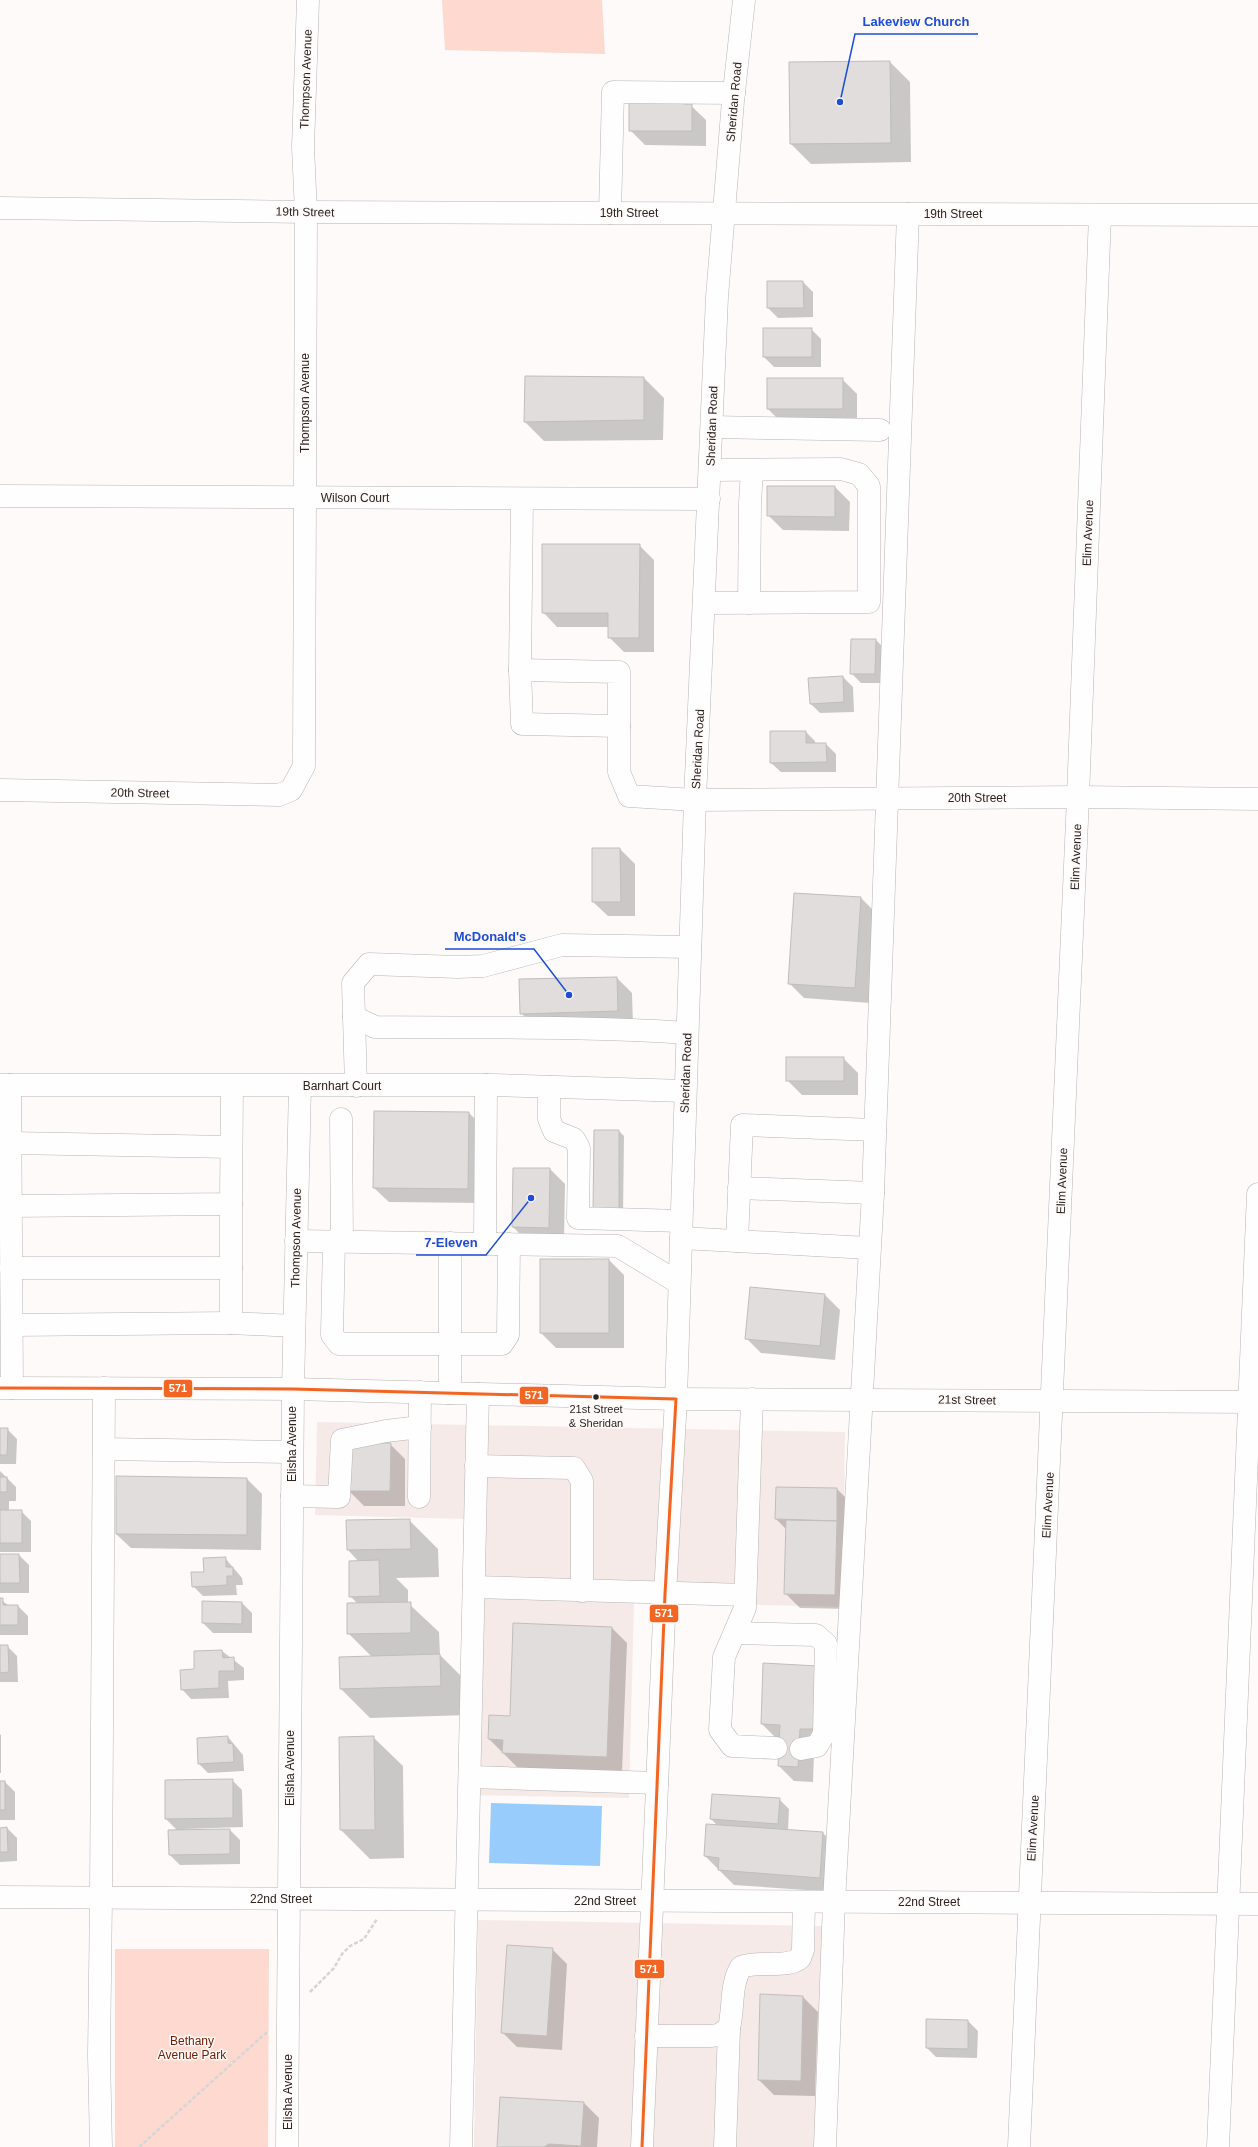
<svg xmlns="http://www.w3.org/2000/svg" width="1258" height="2147" viewBox="0 0 1258 2147" font-family="Arial,sans-serif">
  <rect width="100%" height="100%" fill="#fdfaf9"/>
  <g fill="#f5eae7">
    <path d="M317,1422L845,1432L843,1607L634,1602L629,1798L463,1795L467,1519L315,1515Z"/>
    <path d="M478,1920L824,1926L818,2147H474Z"/>
  </g>
  <g fill="#fdd9cf">
    <path d="M442,0H602L605,54L445,50Z"/>
    <path d="M115,1949H269L268,2147H115Z"/>
  </g>
  <path fill="#98ccfc" d="M491,1803L602,1806L600,1866L489,1863Z"/>
  <g fill="#0003">
    <path d="M890,62L910,82L911,162L811,164L791,144Z"/>
    <path d="M685,100L706,120V146L645,145L630,130Z"/>
    <path d="M803,282L813,292V317L778,318L768,308Z"/>
    <path d="M811,329L821,339V367H774L764,357Z"/>
    <path d="M644,378L664,398L663,440L544,441L525,422Z"/>
    <path d="M768,379H842L857,394V424H783L768,409Z"/>
    <path d="M835,487L850,502L849,531L783,530L768,515Z"/>
    <path d="M639,545L654,560V652H624L609,637V627H557L543,612Z"/>
    <path d="M876,640L886,650L885,683H861L851,673Z"/>
    <path d="M843,677L853,687L854,712L820,713L811,704Z"/>
    <path d="M806,732L815,741V744H826L836,754V772H781L771,763Z"/>
    <path d="M620,849L635,864V916H608L593,902Z"/>
    <path d="M861,898L876,913L870,1003L804,998L789,983Z"/>
    <path d="M617,978L632,993L633,1026L536,1028L521,1013L520,980Z"/>
    <path d="M843,1058L858,1073V1095H802L787,1080Z"/>
    <path d="M469,1113L484,1128L483,1203L389,1202L374,1188Z"/>
    <path d="M619,1131L624,1136L623,1216H599Z"/>
    <path d="M550,1169L565,1184L564,1242H528L513,1227Z"/>
    <path d="M541,1260H609L624,1275V1348H556L541,1333Z"/>
    <path d="M825,1295L840,1310L835,1360L761,1353L746,1338Z"/>
    <path d="M0,1429H7L17,1439L16,1464H0Z"/>
    <path d="M390,1444L405,1459V1506H364L349,1491Z"/>
    <path d="M0,1471L16,1487V1501H9V1511H21L31,1521V1552H0Z"/>
    <path d="M247,1479L262,1494L261,1550L131,1548L116,1534Z"/>
    <path d="M777,1488L837,1489L852,1504L850,1609L800,1608L785,1593L786,1529L776,1519Z"/>
    <path d="M409,1520L438,1549L439,1577L396,1578L408,1590V1603L439,1632L440,1655L469,1684V1715L370,1718L341,1689L372,1657L348,1633L358,1604L350,1596L359,1562L348,1550Z"/>
    <path d="M0,1555H19L29,1565V1593H0Z"/>
    <path d="M225,1558L242,1578L243,1585H236L237,1595L203,1596L193,1586L205,1573Z"/>
    <path d="M0,1599L9,1606H18L28,1616V1635H0Z"/>
    <path d="M242,1603L252,1613V1633H213L203,1623Z"/>
    <path d="M612,1628L627,1643L622,1772L518,1768L489,1739L511,1717Z"/>
    <path d="M0,1646H7L17,1656L18,1682H0Z"/>
    <path d="M222,1651L244,1668V1680L228,1681L229,1698L191,1699L182,1689L195,1670V1652Z"/>
    <path d="M817,1667L813,1782L794,1781L779,1766L780,1739H777L762,1724Z"/>
    <path d="M0,1734L1,1735V1773H0Z"/>
    <path d="M228,1737L243,1755L244,1771L208,1773L198,1763Z"/>
    <path d="M373,1737L403,1766L404,1858L370,1859L341,1830Z"/>
    <path d="M232,1780L242,1790L243,1827L185,1829V1830H230L240,1840V1864L180,1865L170,1855L178,1831L166,1819Z"/>
    <path d="M0,1782H5L15,1792V1820H0Z"/>
    <path d="M779,1799L789,1809L788,1831L823,1833L838,1848L835,1892L734,1885L705,1856L718,1826L711,1819Z"/>
    <path d="M7,1828L17,1838V1861L0,1862V1829Z"/>
    <path d="M552,1949L567,1964L562,2050L517,2047L502,2032Z"/>
    <path d="M803,1997L818,2012L815,2096L774,2095L759,2080Z"/>
    <path d="M927,2020L968,2021L978,2031L977,2058L936,2057L927,2048Z"/>
    <path d="M584,2103L599,2118L597,2147H498Z"/>
  </g>
  <g fill="#e0dddc" stroke="#c0bebc">
    <path d="M890,61L891,143L790,144L789,62Z"/>
    <path d="M629,98L685,99L684,104H692V131H629Z"/>
    <path d="M767,281H803L804,308H767Z"/>
    <rect x="763" y="328" width="49" height="29"/>
    <path d="M525,376L644,377V420L524,422Z"/>
    <rect x="767" y="378" width="76" height="31"/>
    <path d="M767,486H835V517L767,516Z"/>
    <path d="M542,544H640L639,638H608V613H542Z"/>
    <path d="M851,639H876L875,674H850Z"/>
    <path d="M843,676L844,702L810,704L808,678Z"/>
    <path d="M770,731H806V743H826L827,762L770,763Z"/>
    <path d="M592,848H620L621,902H592Z"/>
    <path d="M794,893L861,897L855,988L788,984Z"/>
    <path d="M617,977L618,1011L520,1014L519,979Z"/>
    <rect x="786" y="1057" width="58" height="24"/>
    <path d="M374,1111L469,1112L468,1189L373,1188Z"/>
    <path d="M594,1130H619V1212H593Z"/>
    <path d="M513,1168H550L549,1228L512,1227Z"/>
    <rect x="540" y="1259" width="69" height="74"/>
    <path d="M750,1287L825,1294L820,1346L745,1339Z"/>
    <path d="M0,1428H8L7,1455H0Z"/>
    <path d="M348,1443H391L390,1491H348Z"/>
    <path d="M116,1476L247,1478V1535L116,1534Z"/>
    <rect x="0" y="1477" width="7" height="15"/>
    <path d="M776,1487L837,1488V1521L775,1519Z"/>
    <rect x="0" y="1510" width="22" height="33"/>
    <path d="M410,1519L411,1549L347,1550L346,1520Z"/>
    <path d="M786,1520L837,1521L835,1595L784,1594Z"/>
    <path d="M0,1554H19L20,1583H0Z"/>
    <path d="M226,1557V1567H233V1576H227V1585L192,1587L191,1572H204L203,1558Z"/>
    <path d="M379,1560L380,1596L349,1597V1561Z"/>
    <path d="M0,1598H3V1605H18V1625H0Z"/>
    <path d="M202,1601L242,1602V1624L202,1623Z"/>
    <path d="M411,1602V1633L347,1634V1603Z"/>
    <path d="M513,1623L612,1627L607,1757L502,1753L503,1740L488,1739L489,1715L510,1716Z"/>
    <path d="M0,1645H8L9,1672L0,1673Z"/>
    <path d="M222,1650L223,1658L234,1657L235,1671H219V1688L181,1690L180,1670L194,1669V1651Z"/>
    <path d="M440,1654L441,1686L340,1689L339,1657Z"/>
    <path d="M763,1663L818,1666L815,1729H800L798,1767L778,1766L780,1725L761,1724Z"/>
    <path d="M228,1736V1743L233,1744L234,1762L198,1764L197,1738Z"/>
    <path d="M374,1736L375,1830H340L339,1737Z"/>
    <path d="M233,1779V1818L165,1819V1780Z"/>
    <rect x="0" y="1781" width="5" height="29"/>
    <path d="M712,1794L780,1798L778,1824L710,1819Z"/>
    <path d="M706,1824L823,1832L820,1878L718,1870L719,1858L704,1856Z"/>
    <path d="M7,1827L8,1852H0V1828Z"/>
    <path d="M230,1829V1854L169,1855L168,1830Z"/>
    <path d="M507,1945L553,1948L547,2036L501,2033Z"/>
    <path d="M760,1994L803,1996L801,2081L758,2080Z"/>
    <path d="M926,2019L968,2020V2049L926,2048Z"/>
    <path d="M500,2097L584,2102L581,2146L549,2144L544,2147H497Z"/>
  </g>
  <g fill="none" stroke-linecap="round" stroke-linejoin="round">
    <defs>
      <g id="minor">
        <path d="M0,208L306,212L1258,215"/>
        <path d="M610,213L613,92L734,93"/>
        <path d="M712,427L880,430"/>
        <path d="M0,496L709,499"/>
        <path d="M522,499L520,670L619,672V772L629,796L695,800L1078,797L1258,799"/>
        <path d="M705,603L869,602V486L859,474L841,469L711,470"/>
        <path d="M749,603L750,503L752,470"/>
        <path d="M520,670L522,724L619,726"/>
        <path d="M0,790L279,795L291,790L304,766L306,212L303,147L308,0"/>
        <path d="M354,1017L356,1086"/>
        <path d="M687,1033C583,1026 479,1028 375,1027L354,1017L353,983L369,964L458,967L483,966L562,945L690,947"/>
        <path d="M0,1085H492L685,1091"/>
        <path d="M10,1085L12,1388"/>
        <path d="M549,1087V1119L554,1131L574,1139L579,1148L578,1218L681,1221"/>
        <path d="M341,1119L342,1242"/>
        <path d="M11,1143L231,1147"/>
        <path d="M739,1188L873,1193"/>
        <path d="M11,1206L231,1204L232,1086"/>
        <path d="M681,1238L869,1248"/>
        <path d="M296,1241L618,1246L679,1283"/>
        <path d="M334,1241L332,1335L339,1344H502L508,1335L509,1244"/>
        <path d="M737,1241L742,1125L875,1130"/>
        <path d="M450,1243V1393"/>
        <path d="M485,1244L486,1085"/>
        <path d="M11,1268H231V1204"/>
        <path d="M231,1268V1323L294,1326"/>
        <path d="M12,1325L231,1323"/>
        <path d="M676,1399L1258,1402"/>
        <path d="M752,1399L745,1608L724,1657L720,1730L732,1746L776,1748"/>
        <path d="M104,1449L292,1452"/>
        <path d="M476,1466L574,1468L582,1481V1591"/>
        <path d="M292,1496L339,1497L342,1440L386,1431L420,1427"/>
        <path d="M419,1497L420,1392"/>
        <path d="M474,1587L745,1595"/>
        <path d="M736,1633L816,1635L826,1644L824,1734L817,1746L801,1749"/>
        <path d="M470,1777L657,1783"/>
        <path d="M0,1897L1258,1904"/>
        <path d="M646,2036H710L719,2035L729,2028C734,2008 730,1985 741,1967C759,1960 787,1969 800,1958L803,1950L804,1902"/>
        <path d="M101,2147L99,2055L101,1898L104,1388"/>
        <path d="M287,2147L293,1389L300,1086"/>
        <path d="M461,2147L478,1394"/>
        <path d="M725,2147L729,2028"/>
        <path d="M825,2147L834,1902L873,1193L908,214"/>
        <path d="M1019,2147L1078,797L1100,215"/>
        <path d="M1218,2147L1258,1194"/>
      </g>
      <g id="major">
        <path d="M0,1388L293,1389L676,1399"/>
        <path d="M642,2147L665,1594L676,1399L695,800L717,297L733,101L744,0"/>
      </g>
    </defs>
    <use href="#minor" stroke="#b7b4b3" stroke-width="23"/>
    <use href="#major" stroke="#b7b4b3" stroke-width="23"/>
    <g stroke="#d6d5d5" stroke-width="2.5" stroke-dasharray="4 2" stroke-linecap="butt">
      <path d="M310,1992L334,1968L342,1954L350,1946L364,1939L377,1919"/>
      <path d="M139,2147L267,2032"/>
    </g>
    <use href="#minor" stroke="#fffefe" stroke-width="22"/>
    <use href="#major" stroke="#fffefe" stroke-width="22"/>
    <defs>
      <path id="bus-1" d="M0,1388L293,1389L676,1399L665,1594L642,2147"/>
    </defs>
    <use href="#bus-1" stroke="#fff9f7" stroke-width="6"/>
    <use href="#bus-1" stroke="#f26522" stroke-width="3"/>
  </g>
  <circle fill="#292524" stroke="#fff9f7" stroke-width="1.5" cx="596" cy="1397" r="3.5"/>
  <g text-anchor="middle" stroke-width="3" stroke-linejoin="round" paint-order="stroke">
    <g font-size="11" fill="#292524" stroke="#fff9f7">
      <text x="596" y="1413">21st Street<tspan x="596" dy="14">&amp; Sheridan</tspan></text>
    </g>
    <g font-size="12" fill="#292524" stroke="#fff9f7">
      <text transform="translate(306 79) rotate(-88)" y="4">Thompson Avenue</text>
      <text transform="translate(734 102) rotate(-85)" y="4">Sheridan Road</text>
      <text transform="translate(305 212) rotate(1)" y="4">19th Street</text>
      <text x="629" y="217">19th Street</text>
      <text x="953" y="218">19th Street</text>
      <text transform="translate(305 403) rotate(-90)" y="4">Thompson Avenue</text>
      <text transform="translate(712 426) rotate(-88)" y="4">Sheridan Road</text>
      <text x="355" y="502">Wilson Court</text>
      <text transform="translate(1088 533) rotate(-88)" y="4">Elim Avenue</text>
      <text transform="translate(698 749) rotate(-87)" y="4">Sheridan Road</text>
      <text transform="translate(140 793) rotate(1)" y="4">20th Street</text>
      <text x="977" y="802">20th Street</text>
      <text transform="translate(1076 857) rotate(-88)" y="4">Elim Avenue</text>
      <text transform="translate(686 1073) rotate(-88)" y="4">Sheridan Road</text>
      <text x="342" y="1090">Barnhart Court</text>
      <text transform="translate(1062 1181) rotate(-88)" y="4">Elim Avenue</text>
      <text transform="translate(296 1238) rotate(-89)" y="4">Thompson Avenue</text>
      <text transform="translate(967 1400) rotate(1)" y="4">21st Street</text>
      <text transform="translate(292 1444) rotate(-90)" y="4">Elisha Avenue</text>
      <text transform="translate(1048 1505) rotate(-87)" y="4">Elim Avenue</text>
      <text transform="translate(290 1768) rotate(-90)" y="4">Elisha Avenue</text>
      <text transform="translate(1033 1828) rotate(-87)" y="4">Elim Avenue</text>
      <text x="281" y="1903">22nd Street</text>
      <text x="605" y="1905">22nd Street</text>
      <text x="929" y="1906">22nd Street</text>
      <text transform="translate(288 2092) rotate(-90)" y="4">Elisha Avenue</text>
    </g>
    <g font-size="12" fill="#721c01" stroke="#fff9f7">
      <text x="192" y="2045">Bethany<tspan x="192" dy="14">Avenue Park</tspan></text>
    </g>
  </g>
  <path fill="none" stroke="#1d4ed8" stroke-width="1.5" d="M840 102L855 34H978M569 995L534 949H445M531 1198L486 1255H416"/>
  <g fill="#1d4ed8" stroke="#fff9f7" stroke-width="1.5">
    <circle cx="840" cy="102" r="4"/>
    <circle cx="569" cy="995" r="4"/>
    <circle cx="531" cy="1198" r="4"/>
  </g>
  <g font-size="13" text-anchor="middle" font-weight="bold" fill="#1d4ed8" stroke="#fff9f7" stroke-width="3" stroke-linejoin="round" paint-order="stroke">
    <text x="916" y="26">Lakeview Church</text>
    <text x="490" y="941">McDonald's</text>
    <text x="451" y="1247">7-Eleven</text>
  </g>
  <g stroke="#fff9f7" stroke-width="1.5">
    <rect x="163" y="1379" width="30" height="19" rx="4" fill="#f26522"/>
    <rect x="519" y="1386" width="30" height="19" rx="4" fill="#f26522"/>
    <rect x="649" y="1604" width="30" height="19" rx="4" fill="#f26522"/>
    <rect x="634" y="1959" width="31" height="20" rx="4" fill="#f26522"/>
  </g>
  <g font-size="11" text-anchor="middle" font-weight="bold" fill="#fff">
    <text x="178" y="1392">571</text>
    <text x="534" y="1399">571</text>
    <text x="664" y="1617">571</text>
    <text x="649" y="1973">571</text>
  </g>
</svg>
